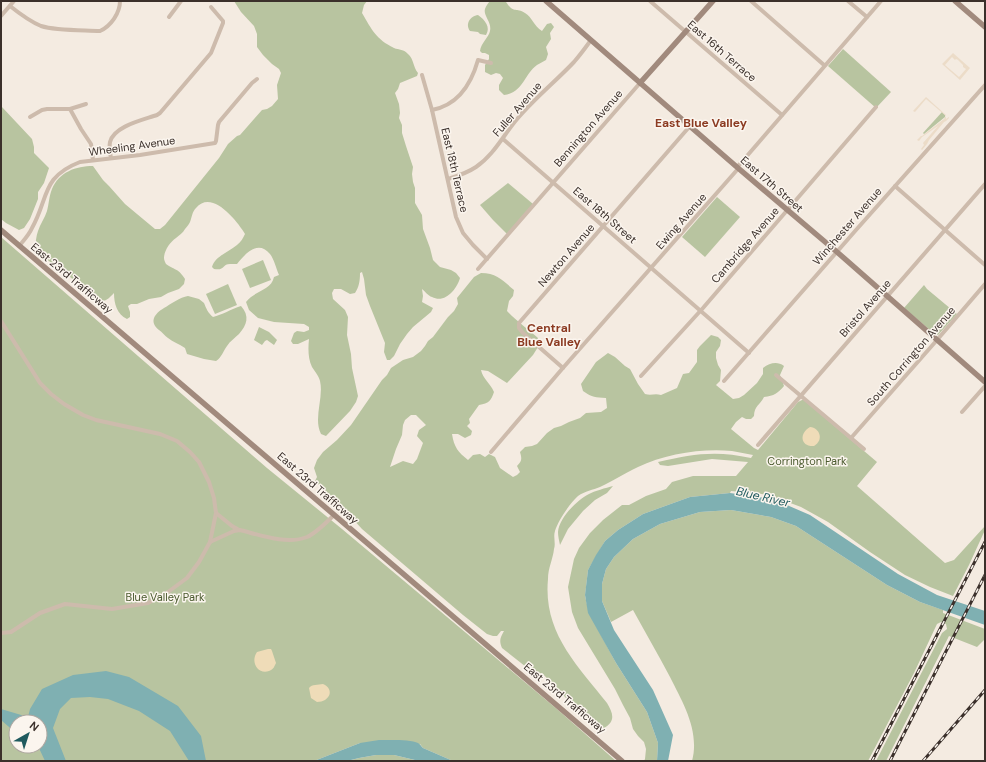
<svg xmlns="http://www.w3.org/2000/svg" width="986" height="762" viewBox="0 0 986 762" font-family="'DM Sans',sans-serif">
  <rect width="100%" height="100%" fill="#f4ebe1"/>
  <g fill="#b8c4a0" fill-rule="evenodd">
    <path d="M234,1H367L364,5L362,13C372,30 376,39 394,48C399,50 404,49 408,54C414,59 413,67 418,73L417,76L400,83L398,89L395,93L399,104L400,113L399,118L402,125V133L406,146L413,167L412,174L413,182L415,188V203L422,215L423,229L430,248L433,260L440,267L451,270L456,273L460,278C457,289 445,304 432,297C428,296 425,291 422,289L423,296L422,302L433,308L431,312L413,327L407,334L400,344L394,356L390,360H387L384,352L385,343L370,306L366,295L364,279L362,272L360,273C360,281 359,287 355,293L350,294L341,289H334L332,293L333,299L345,310L348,317L347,335L351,354L352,368L358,396L356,402L350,411L326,436L321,434C313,418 324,398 320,381C319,376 315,372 312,367C308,359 308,348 309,339L298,344H293L291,341L294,333L297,331L304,332L309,330V327L304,324L274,322L258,318L249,310L246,302C255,290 271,291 274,277L279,275C276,268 274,259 270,254C258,239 245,254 237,264C234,264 232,264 230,264C222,264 225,271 214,269L212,267C215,256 229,252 237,245C241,242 243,238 245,234C237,221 212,189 196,208C192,212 192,217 190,222C189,224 187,227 185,229C183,233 179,235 176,238C170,242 164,251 164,258C164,260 165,262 166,264C176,271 178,268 185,279L184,284L179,289L168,293L161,297L149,299L137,304H131L128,306L130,312V317L127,319C117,314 114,304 114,293C111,296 107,301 102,301C94,302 77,282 70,277C59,267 44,260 35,247C36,242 36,236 38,231C40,224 45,218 47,211C49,204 49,196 52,189C59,172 76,166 93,166L103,180L109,186L125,204L155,229H160L165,225L219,158L228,144L237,136L240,135L262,110L267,109L272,106L278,99L277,85L281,73L279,69L272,64L263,55L257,47V34L254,26L241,12Z"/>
    <path d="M490,1H506V2C514,14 515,7 525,13C532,17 534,26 542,31L547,24L551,23L554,27L550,33L551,39L546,47L548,54L546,60C543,62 540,63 537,65C524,74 524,92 504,95L499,90V85L503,78L500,74L496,73L491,75L485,72V65L489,59V55L485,53H482L480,51C481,43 489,37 490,31C492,22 483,16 485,9C486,6 488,3 490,1Z"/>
    <path d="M478,15C485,20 491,27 486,35L480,34L478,32L470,31C465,24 470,16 478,15Z"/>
    <path d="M843,49L891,92L876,108L828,66Z"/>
    <path d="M1,106L32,139L34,147V153L49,168L44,183L38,192V199L30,219L24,228L19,230L6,223L1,219Z"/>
    <path d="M942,112L945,115V117L924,134L923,133Z"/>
    <path d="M508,183L533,204L507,234L493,220L480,205Z"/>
    <path d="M717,197L740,217L705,257L682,237Z"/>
    <path d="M1,237L267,468L342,529L558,710L616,761H453L423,748L420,744L360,743L314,761H1ZM16,722H40V746H16Z"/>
    <path d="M263,260L271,280L250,288L242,269Z"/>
    <path d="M481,273C497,273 503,281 514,290L513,296L509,301L507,311C516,321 528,329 538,338V347L533,355L507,383L488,371L481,370C483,379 490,383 494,392C491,401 489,403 479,405L469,419L470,423L467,426L472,431L471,435L465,438L458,434H452C454,447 458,452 468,460L473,455L480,454L485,457L489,454L495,457L500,468L513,477L517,475L520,472L517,466C522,461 522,459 520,452L525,447L532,446L537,444L547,433L554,428L561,426L569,422L580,418L586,413L601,412L607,408L606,398C595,397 593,398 583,391L581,384L596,362L608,353L615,357L625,366L630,369L638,384L645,394C652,396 654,393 661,395L677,388L683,374L689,373L697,362V350L700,346L711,335L718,337L721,340L720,346L716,352V358L718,365L721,370L720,381L716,385L733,399L739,398L744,395L757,383L763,374V368C770,363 777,361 784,366L780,375L784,386C778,393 774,396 764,397C760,405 754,406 754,416L751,419H746L742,417L736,422L731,429L754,448L758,450L798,402L802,400H804L877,462L857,486L945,563L954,560L985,526V530L969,565L953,596L930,587L905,575L870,552L828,522L801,507L777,498L762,494L731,491L730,493L690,497L643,514L618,530L605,541L588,570L585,596L589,613L616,663L647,712L658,743L657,761H644L645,759L646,749L644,742L638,736L633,729L630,718L623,705L615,689L578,628L572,612L568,587L574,559L579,548L590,533L603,520L622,505H629L646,496L666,489L672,482L693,476H736L748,462L712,459L668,466L660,465L658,462C692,454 716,450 751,458L753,455C746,454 739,452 732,451C702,448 665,454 638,467C631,470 625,474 619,477C613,480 607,484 600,487C593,490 585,491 578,496C570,503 558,521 555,531C553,537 556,543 554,549C553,559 548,568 548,579C543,632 576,664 607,703C613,713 616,721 604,728L597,724L571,700L566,698L542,673L535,674L502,648C499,641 500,638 504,631H501L497,636H493L487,634L463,615L362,529L340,505L315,481L317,477L314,468L317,460L323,452L337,440L351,425L382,380L387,375L391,368L403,360L413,357L421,351L425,346L428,341L433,337L448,317L454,311L458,304L457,298L474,277ZM411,415H416L426,425L419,430L417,436L423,443L417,459L413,464L403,461L390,467L396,449L402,435L403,425L405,420Z"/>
    <path d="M228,284L237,305L215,314L206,294Z"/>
    <path d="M924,285L927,289L957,314L938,335H936L904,308Z"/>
    <path d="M188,296L199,299L204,303C206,308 208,313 213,317C222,315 231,309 241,306C250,316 247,325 239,334C235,338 230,341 227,346C223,351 222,357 216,361L204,359L187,354L185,348C179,344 173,342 168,338C165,336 162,332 159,330C149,322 154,314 164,308C171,304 180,297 188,296Z"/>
    <path d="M259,327L269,332L277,340L274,345L267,340L265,341L262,345L254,340Z"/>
    <path d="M613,486L607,493L595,500L583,511L568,529L560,545C559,540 558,536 558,532C559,518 577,500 589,494C594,491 606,488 613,486Z"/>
    <path d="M731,510L771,517L796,526L887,585L920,602L943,610V613L985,629V639L977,647L949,636L886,761H876L942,633L947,629L946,624L941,622L937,624L914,673L868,761H692C700,731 683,703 670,677C658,654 645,632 633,610L611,622L602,601V584L606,569L614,557L633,539L660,524L700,512Z"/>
    <path d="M376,755H394L419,761H347L359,758Z"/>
  </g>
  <g fill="#efdcb8">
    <path d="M810,427C820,428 824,440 814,446C800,447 799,433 810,427Z"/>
    <path d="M268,649H271L272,651L276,663L274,667C274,668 270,671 269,671C258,675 250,662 257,652Z"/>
    <path d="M323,684C335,689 330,702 317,702L311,698L309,688C312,684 318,685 323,684Z"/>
  </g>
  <g fill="#ecdcc8" fill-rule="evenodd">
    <path d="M953,53L970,68L960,80L942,64ZM952,57L955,60L956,59L958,60L963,65V67L966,69L959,77L945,65Z"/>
    <path d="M926,97L946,115V119L949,117V118L946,121L944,122L929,140L927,144L922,150L921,149L924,145L923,143L938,126L922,137L919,141L917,140L921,136H922L944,119L946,116L926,99L915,112L913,111Z"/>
  </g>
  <g fill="#7fb0b2">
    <path d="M730,493L773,499L810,515L898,574L937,595L985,611V625L920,602L887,585L796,526L771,517L731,510L700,512L660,524L633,539L614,557L606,569L602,584V601L614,630L653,690L673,735L668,761H657L658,743L647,712L616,663L588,613L585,595L588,570L596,555L605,541L618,530L643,514L690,497Z"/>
    <path d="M106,671L129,677L178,706L201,736L206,761H189L170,731L139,711L108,699L90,697L71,698L60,709L53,728L66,761H45L38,746H40V722H16V733L1,720V709L28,717L30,709L42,689L73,675Z"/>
    <path d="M379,740C388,740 411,739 418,743C421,745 421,746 423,748L453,761H419L394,755H376L359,758L347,761H314L360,743Z"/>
  </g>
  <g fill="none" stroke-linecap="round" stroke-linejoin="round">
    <g stroke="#cdbbac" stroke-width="4">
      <path d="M650,1L782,115"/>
      <path d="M751,1L824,65"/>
      <path d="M848,1L867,17"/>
      <path d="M10,6C20,14 29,21 41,26C57,31 83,30 100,31C111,26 120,13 120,1"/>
      <path d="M1,16L14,1"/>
      <path d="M169,17L181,1"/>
      <path d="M422,75L432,110L456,217L463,233L473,245L487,259"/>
      <path d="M70,109L81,129L91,144L93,160"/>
      <path d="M432,110C458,105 471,85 478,60L491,63"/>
      <path d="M30,117L42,110L47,109H70L86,104"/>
      <path d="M503,139L749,353"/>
      <path d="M111,158C110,153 109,147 110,142C114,126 143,120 157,115L160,113L211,53L223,23V21L211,7"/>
      <path d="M448,179C458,176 467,173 476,167C494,155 504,134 518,118C535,98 556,81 574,62C580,55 586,47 591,40"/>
      <path d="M895,186L985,265"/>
      <path d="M19,246C24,240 29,235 32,228C49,198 41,177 80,162L140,155L215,143L216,141L218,125L219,122L252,83L257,79"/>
      <path d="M478,269L640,83"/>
      <path d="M1,321L40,383L51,394L64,404L83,415L96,420L160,434L177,441L190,452L199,462L209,482L214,498L216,513L210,542"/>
      <path d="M563,368L523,333L519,328V323L690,126"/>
      <path d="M776,375L864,449"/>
      <path d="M641,376L703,308L876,107"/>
      <path d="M724,381L856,230L985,85"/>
      <path d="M962,412L985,386"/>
      <path d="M851,438L937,340L985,284"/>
      <path d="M758,445L985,184"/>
      <path d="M491,452L562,369L737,170L738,166L740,164L881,1"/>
      <path d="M216,513L232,526L239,530"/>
      <path d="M1,633L11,632L40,613L65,604L112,609L148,603L168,592L187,578L199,562L210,542L234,531L240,530C260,535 287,545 307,537C316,533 327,522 334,515"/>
    </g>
    <g stroke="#a18a7d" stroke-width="5.5">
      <path d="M546,1L738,168L837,252L985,382"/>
      <path d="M955,1L985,27"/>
      <path d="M640,83L713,1"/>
      <path d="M1,230L622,761"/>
    </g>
    <defs>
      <g id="rail">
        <path d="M872,761L985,542"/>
        <path d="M890,761L985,575"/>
        <path d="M923,761L985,690"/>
      </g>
    </defs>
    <use href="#rail" stroke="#3b302b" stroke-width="3"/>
    <use href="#rail" stroke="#fbf5ee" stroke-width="1.5" stroke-dasharray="4.5" stroke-linecap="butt"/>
  </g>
  <g text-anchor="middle" stroke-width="3" stroke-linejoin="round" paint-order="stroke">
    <g font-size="11" fill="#3b302b" stroke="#fbf5ee">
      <text transform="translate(722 51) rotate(41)" y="4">East 16th Terrace</text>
      <text transform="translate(517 109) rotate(-49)" y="4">Fuller Avenue</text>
      <text transform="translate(588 128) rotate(-49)" y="4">Bennington Avenue</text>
      <text transform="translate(132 146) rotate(-8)" y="4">Wheeling Avenue</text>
      <text transform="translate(455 170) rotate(77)" y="4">East 18th Terrace</text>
      <text transform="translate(772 184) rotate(41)" y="4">East 17th Street</text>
      <text transform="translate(605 215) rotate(41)" y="4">East 18th Street</text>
      <text transform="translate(681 221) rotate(-49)" y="4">Ewing Avenue</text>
      <text transform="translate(847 226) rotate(-49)" y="4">Winchester Avenue</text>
      <text transform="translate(745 245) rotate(-49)" y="4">Cambridge Avenue</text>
      <text transform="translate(566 255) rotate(-49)" y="4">Newton Avenue</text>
      <text transform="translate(72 278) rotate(40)" y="4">East 23rd Trafficway</text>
      <text transform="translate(865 308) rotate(-49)" y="4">Bristol Avenue</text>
      <text transform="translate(911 356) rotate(-49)" y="4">South Corrington Avenue</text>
      <text transform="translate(318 488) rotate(41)" y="4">East 23rd Trafficway</text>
      <text transform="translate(565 698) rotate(40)" y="4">East 23rd Trafficway</text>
    </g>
    <g font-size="11" fill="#4a5a2e" stroke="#fbf5ee">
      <text x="807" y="465">Corrington Park</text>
      <text x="165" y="601">Blue Valley Park</text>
    </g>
    <g font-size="12" font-weight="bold" fill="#8c3b22" stroke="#fbf5ee">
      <text x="701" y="127">East Blue Valley</text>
      <text x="549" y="332">Central<tspan x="549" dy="14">Blue Valley</tspan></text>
    </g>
    <g font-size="12" font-style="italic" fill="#1f5a5e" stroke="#fbf5ee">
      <text transform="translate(763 497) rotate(13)" y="4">Blue River</text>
    </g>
  </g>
  <rect width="986" height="762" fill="none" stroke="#3b302b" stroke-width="4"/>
  <g transform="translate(28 734) rotate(39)"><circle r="19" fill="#fbf5ee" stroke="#aea6a0"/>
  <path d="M0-3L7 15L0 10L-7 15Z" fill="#1f5a5e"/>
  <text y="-6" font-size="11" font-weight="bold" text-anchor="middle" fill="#3b302b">N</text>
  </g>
</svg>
